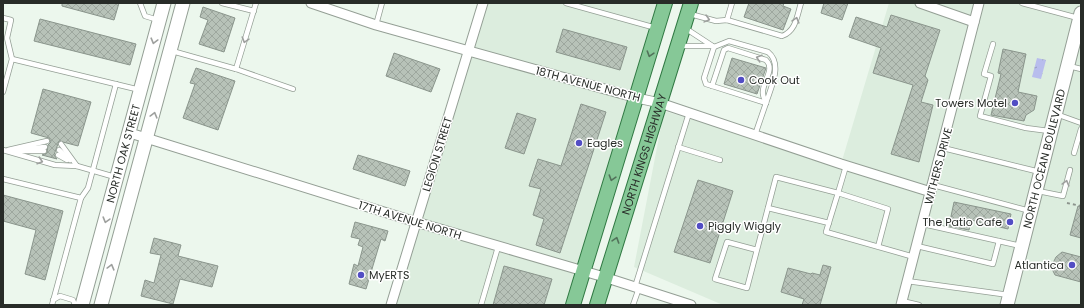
<svg xmlns="http://www.w3.org/2000/svg" width="1084" height="308" viewBox="0 0 1084 308" font-family="Poppins,sans-serif">
  <defs>
    <pattern id="water-ripples" width="26" height="14" patternUnits="userSpaceOnUse"><rect width="26" height="14" fill="#b8bded"/><path d="M2 4q2-2 4 0t4 0M15 11q2-2 4 0t4 0" fill="none" stroke="#969ac0"/></pattern>
    <pattern id="building-cross-hatch" width="8" height="8" patternUnits="userSpaceOnUse"><rect width="8" height="8" fill="#b7c2b8"/><path d="M0 0l8 8M0 8l8-8" fill="none" stroke="#9da79e"/></pattern>
  </defs>
  <rect width="100%" height="100%" fill="#ecf7ed"/>
  <g fill="#dcedde">
    <path d="M483,3H663L573,305H391Z"/>
    <path d="M889,3H1081V305H723L634,267L664,111L841,164Z"/>
  </g>
  <path fill="url(#water-ripples)" d="M1037,58L1046,60L1041,79L1032,77Z"/>
  <g fill="url(#building-cross-hatch)" stroke="#8a958c">
    <path d="M62,3H119L114,20L62,6Z"/>
    <path d="M749,3H784L783,6L791,9L783,30L744,17Z"/>
    <path d="M824,3H848L842,20L821,13Z"/>
    <path d="M203,7L235,18L224,52L199,44L208,20L200,17Z"/>
    <path d="M891,15L940,30L925,76L928,80L921,102L933,105L919,162L891,154L913,85L873,73L881,48L849,37L856,17L887,27Z"/>
    <path d="M40,19L136,44L130,65L34,41Z"/>
    <path d="M563,29L627,47L620,70L556,52Z"/>
    <path d="M1003,49L1026,54L1018,92L1037,96L1034,110L1026,115L1024,121L991,115L1001,74L998,73Z"/>
    <path d="M394,53L440,69L431,92L386,76Z"/>
    <path d="M732,58L766,68L757,94L724,84Z"/>
    <path d="M196,68L235,81L218,130L183,118L195,84L190,83Z"/>
    <path d="M43,89L91,102L78,146L59,141L54,155L57,159L42,155L47,153L48,145L51,142L49,138L31,133Z"/>
    <path d="M581,104L606,112L560,253L536,245L544,219L533,215L541,189L529,186L538,159L561,166Z"/>
    <path d="M517,113L536,119L524,154L505,148Z"/>
    <path d="M358,155L410,171L405,186L353,169Z"/>
    <path d="M698,180L733,191L710,263L674,252Z"/>
    <path d="M3,195L63,211L45,280L25,274L36,230L3,221Z"/>
    <path d="M954,202L1011,214L1008,229L971,220L969,230L949,226Z"/>
    <path d="M1078,206L1081,207V238L1070,235Z"/>
    <path d="M355,222L388,231L385,241L381,239L366,289L349,284L354,264L358,266L363,247L358,245L360,239L351,237Z"/>
    <path d="M154,238L181,245L178,256L218,266L212,287L180,279L173,304L141,296L145,280L154,283L161,255L150,253Z"/>
    <path d="M1062,252L1081,257V282L1055,275L1051,267L1056,257Z"/>
    <path d="M823,265L831,267L820,305H802L804,299L781,292L788,268L811,274L812,273L820,275Z"/>
    <path d="M504,266L552,279L544,305H493Z"/>
  </g>
  <g fill="none" stroke-linecap="round" stroke-linejoin="round">
    <defs>
      <g id="service">
        <path d="M140,3L145,16L158,20"/>
        <path d="M222,3L254,11"/>
        <path d="M566,3L656,28"/>
        <path d="M1022,3L1078,18"/>
        <path d="M690,14L716,21L727,20L782,36C796,31 797,16 801,3"/>
        <path d="M3,18L11,20L7,38L12,59L3,92"/>
        <path d="M727,20L732,3"/>
        <path d="M376,25L382,3"/>
        <path d="M685,28L714,47L704,78L706,84L766,103L755,135"/>
        <path d="M993,44L984,74L991,76L980,116L1026,128L1049,131"/>
        <path d="M680,46H712"/>
        <path d="M714,47L729,41L768,52C783,64 771,87 766,103"/>
        <path d="M172,51L236,69L293,89"/>
        <path d="M12,59L140,90"/>
        <path d="M1069,66L1081,69"/>
        <path d="M236,69L256,3"/>
        <path d="M712,86L724,50L728,48L766,60C776,70 761,83 763,94C763,97 765,100 766,103"/>
        <path d="M1056,114L1081,123"/>
        <path d="M61,144L77,166"/>
        <path d="M678,147L720,160"/>
        <path d="M943,148L1040,172"/>
        <path d="M24,149L45,147"/>
        <path d="M3,150L55,165L77,166L115,177"/>
        <path d="M8,150L47,141"/>
        <path d="M59,150L70,160"/>
        <path d="M14,151H44"/>
        <path d="M1074,153L1081,129"/>
        <path d="M58,155L67,160"/>
        <path d="M3,179L81,198L52,305"/>
        <path d="M933,185L1030,211"/>
        <path d="M1038,191L1063,196L1070,170"/>
        <path d="M81,198L88,188L116,84"/>
        <path d="M768,208L829,223"/>
        <path d="M923,224L1021,246"/>
        <path d="M917,246L993,264L999,241"/>
        <path d="M878,247L888,209L838,193L826,232L914,257"/>
        <path d="M757,250L727,242L715,279L747,288C757,251 766,214 776,177L838,193L846,166"/>
        <path d="M907,281L1009,295"/>
        <path d="M635,287L689,113"/>
        <path d="M53,300L60,296L73,300L75,305"/>
        <path d="M902,301L919,305"/>
        <path d="M481,305L498,247"/>
        <path d="M633,305L639,288"/>
      </g>
      <g id="minor">
        <path d="M311,3L376,25L637,98L660,103L841,164L931,192"/>
        <path d="M920,3L974,22"/>
        <path d="M130,133L416,222L604,277L691,305"/>
        <path d="M391,305L483,3"/>
        <path d="M901,305L979,3"/>
      </g>
      <g id="secondary">
        <path id="s1" d="M82,305L164,3"/>
        <path d="M101,305L183,3"/>
        <path id="s2" d="M1007,305L1081,13"/>
      </g>
      <g id="primary">
        <path d="M573,305L665,3"/>
        <path id="s3" d="M597,305L691,3"/>
      </g>
    </defs>
    <use href="#service" stroke="#949f95" stroke-width="6"/>
    <use href="#minor" stroke="#949f95" stroke-width="11"/>
    <use href="#secondary" stroke="#949f95" stroke-width="15"/>
    <use href="#primary" stroke="#307943" stroke-width="16"/>
    <path stroke="#8c948d" stroke-width="2" stroke-dasharray="3 3" stroke-linecap="butt" d="M1067,203L1081,206"/>
    <use href="#service" stroke="#fff" stroke-width="4.5"/>
    <use href="#minor" stroke="#fff" stroke-width="9"/>
    <use href="#secondary" stroke="#fff" stroke-width="13"/>
    <use href="#primary" stroke="#86c897" stroke-width="14"/>
  </g>
  <defs><path id="oneway-chevron" d="M-2-3.5L2.5 0L-2 3.5" fill="none" stroke-width="1.6" stroke-linecap="round" stroke-linejoin="round"/></defs>
  <g stroke="#9ea09e">
    <use href="#oneway-chevron" transform="translate(707 19) rotate(15)"/>
    <use href="#oneway-chevron" transform="translate(796 20) rotate(-74)"/>
    <use href="#oneway-chevron" transform="translate(245 40) rotate(107)"/>
    <use href="#oneway-chevron" transform="translate(154 41) rotate(105)"/>
    <use href="#oneway-chevron" transform="translate(759 58) rotate(-162)"/>
    <use href="#oneway-chevron" transform="translate(154 115) rotate(-75)"/>
    <use href="#oneway-chevron" transform="translate(40 161) rotate(17)"/>
    <use href="#oneway-chevron" transform="translate(1066 183) rotate(-75)"/>
    <use href="#oneway-chevron" transform="translate(106 220) rotate(106)"/>
    <use href="#oneway-chevron" transform="translate(111 267) rotate(-75)"/>
  </g>
  <g stroke="#52725a">
    <use href="#oneway-chevron" transform="translate(650 54) rotate(107)"/>
    <use href="#oneway-chevron" transform="translate(612 178) rotate(107)"/>
    <use href="#oneway-chevron" transform="translate(616 240) rotate(-72)"/>
  </g>
  <g fill="#524dc4" stroke="#fff" stroke-width="1.5">
    <circle cx="741" cy="80" r="4"/>
    <circle cx="1015" cy="103" r="4"/>
    <circle cx="579" cy="143" r="4"/>
    <circle cx="1010" cy="222" r="4"/>
    <circle cx="700" cy="226" r="4"/>
    <circle cx="1072" cy="265" r="4"/>
    <circle cx="361" cy="275" r="4"/>
  </g>
  <g text-anchor="middle" stroke-width="3" stroke-linejoin="round" paint-order="stroke">
    <g font-size="11" fill="#282c28" stroke="#fff" text-anchor="start">
      <text x="749" y="84">Cook Out</text>
      <text x="1007" y="107" text-anchor="end">Towers Motel</text>
      <text x="587" y="147">Eagles</text>
      <text x="1002" y="226" text-anchor="end">The Patio Cafe</text>
      <text x="708" y="230">Piggly Wiggly</text>
      <text x="1064" y="269" text-anchor="end">Atlantica</text>
      <text x="369" y="279">MyERTS</text>
    </g>
    <g font-size="11" fill="#282c28" stroke="#fff">
      <text transform="translate(588 84) rotate(15)" y="4">18TH AVENUE NORTH</text>
      <text dy="4" stroke="none"><textPath href="#s1" startOffset="157">NORTH OAK STREET</textPath></text>
      <text transform="translate(437 154) rotate(-73)" y="4">LEGION STREET</text>
      <text dy="4" stroke="none"><textPath href="#s3" startOffset="158">NORTH KINGS HIGHWAY</textPath></text>
      <text dy="4" stroke="none"><textPath href="#s2" startOffset="151">NORTH OCEAN BOULEVARD</textPath></text>
      <text transform="translate(938 166) rotate(-75)" y="4">WITHERS DRIVE</text>
      <text transform="translate(410 220) rotate(17)" y="4">17TH AVENUE NORTH</text>
    </g>
  </g>
  <rect width="1084" height="308" fill="none" stroke="#282c28" stroke-width="8"/>
</svg>
